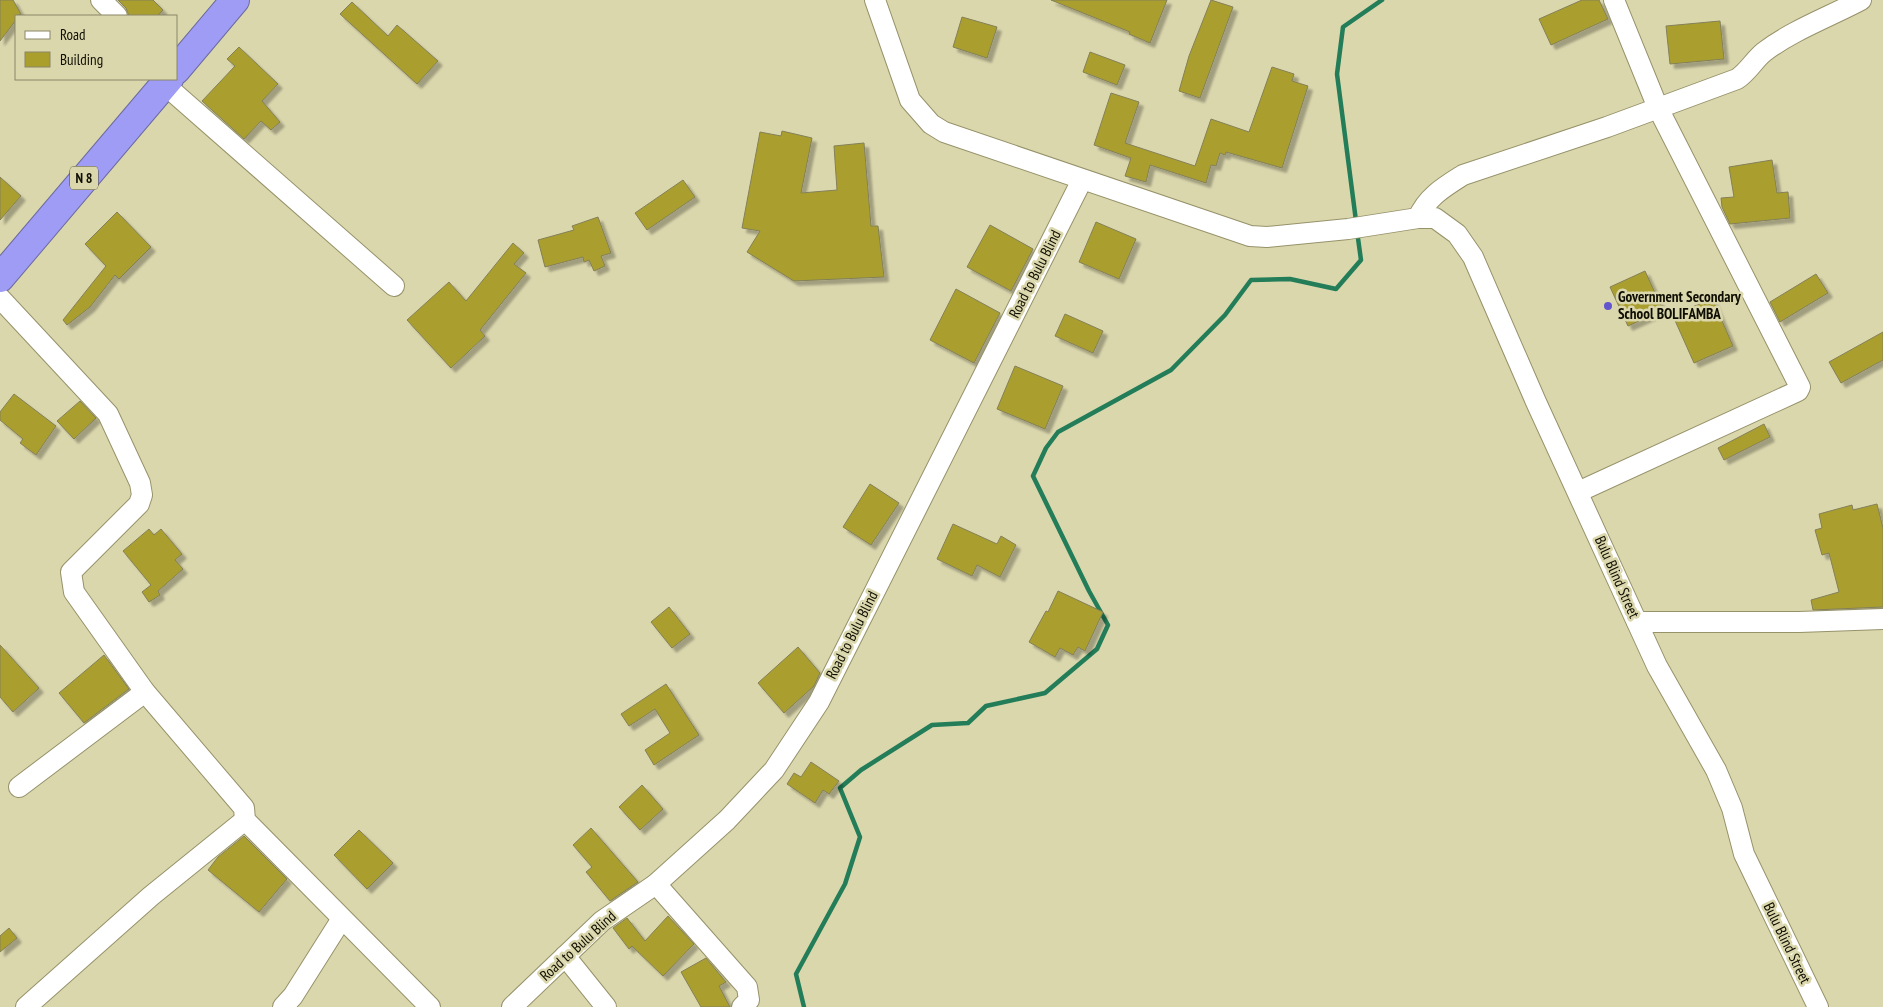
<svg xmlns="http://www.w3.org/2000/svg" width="1883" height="1007" viewBox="0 0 1883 1007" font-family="'PT Sans Narrow',sans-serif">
  <defs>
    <filter id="shadow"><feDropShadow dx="4.5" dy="4.5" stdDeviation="1" flood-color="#0004"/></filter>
  </defs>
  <rect width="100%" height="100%" fill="#dbd7ad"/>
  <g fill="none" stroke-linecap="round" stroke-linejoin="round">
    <g stroke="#227d58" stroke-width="4.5">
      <path d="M1356,221L1337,74L1343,27L1382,0"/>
      <path d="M804,1007L796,974L845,884L860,837L840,788L861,770L932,725L968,723L986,706L1045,693L1097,649L1108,625L1089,591L1033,476L1046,448L1058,432L1171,370L1225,315L1251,280L1290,279L1336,289L1361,260L1357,231"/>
    </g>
  </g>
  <g fill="#aa9f2d" stroke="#838058" filter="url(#shadow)">
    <path d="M0,0H13L21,14L16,16V20L0,41Z"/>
    <path d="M118,0H153L163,10L157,16H129L126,8Z"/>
    <path d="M1051,0H1167L1150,43L1129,34L1130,32Z"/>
    <path d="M1211,0L1233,7L1200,98L1179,91L1189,56Z"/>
    <path d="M1582,0H1599L1608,19L1551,45L1539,19Z"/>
    <path d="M352,2L388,36L397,25L438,61L417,84L340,14Z"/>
    <path d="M962,17L997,27L987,58L953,47Z"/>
    <path d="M1720,21L1724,59L1670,64L1666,26Z"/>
    <path d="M239,47L278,84L262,101L280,122L271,130L261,121L244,139L202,101L235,66L227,59Z"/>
    <path d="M1090,52L1125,65L1117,85L1083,72Z"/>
    <path d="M1272,67L1294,74L1292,81L1308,86L1282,168L1226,152L1225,155L1220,153L1216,166L1211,165L1206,183L1150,165L1146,182L1125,176L1131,158L1094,145L1111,93L1139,102L1125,143L1195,166L1211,119L1249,132Z"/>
    <path d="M782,131L812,138L801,193L837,190L834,146L864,143L871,226H878L884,277L794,281L747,252L760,231L742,228L760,132L781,136Z"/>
    <path d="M1772,160L1777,193L1788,192L1790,218L1730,224L1722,207L1721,198L1734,197L1729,167Z"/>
    <path d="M0,177L21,196L0,220Z"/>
    <path d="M683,180L695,197L647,230L635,213Z"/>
    <path d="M117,212L151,247L119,279L115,275L90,307L67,325L63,320L106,266L85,244Z"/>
    <path d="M598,217L611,253L601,256L605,266L594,271L589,260L584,262L583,257L545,267L538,240L574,230L572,226Z"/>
    <path d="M1096,222L1136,239L1119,279L1079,262Z"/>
    <path d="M990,225L1033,249L1011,291L967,267Z"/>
    <path d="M513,243L524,253L514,264L526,273L480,330L485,336L451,368L407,320L449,282L466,301Z"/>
    <path d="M1645,271L1663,310L1628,326L1610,287Z"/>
    <path d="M1816,274L1828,293L1780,322L1770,302Z"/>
    <path d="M956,289L1000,313L974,363L930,340Z"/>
    <path d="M1712,298L1733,346L1694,363L1673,316Z"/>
    <path d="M1065,314L1103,331L1093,353L1055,336Z"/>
    <path d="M1883,332V360L1841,383L1829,362Z"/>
    <path d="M1015,366L1063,386L1045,429L997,409Z"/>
    <path d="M14,394L56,426L36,455L20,443L23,439L0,420V412Z"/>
    <path d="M80,401L96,418L74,439L57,421Z"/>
    <path d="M1764,424L1770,437L1724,460L1718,448Z"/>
    <path d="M870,484L899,503L871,545L843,527Z"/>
    <path d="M1877,504L1883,528V607L1813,610L1811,600L1839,592L1829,553L1822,555L1815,530L1822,528L1819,514L1852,505L1853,510Z"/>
    <path d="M953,524L997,544L1001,536L1016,545L1000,577L977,565L972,576L937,559Z"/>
    <path d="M149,529L154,535L161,529L182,554L175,560L183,569L158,591L160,595L149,602L142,592L151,585L123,551Z"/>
    <path d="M1058,591L1103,612L1085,651L1078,647L1073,655L1060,648L1055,657L1029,642L1046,611L1048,612Z"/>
    <path d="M669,607L690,634L672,648L651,622Z"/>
    <path d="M0,645L39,688L13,712L0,697Z"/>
    <path d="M798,647L820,673L814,686L784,713L758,683Z"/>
    <path d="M104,655L129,689L84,723L59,693Z"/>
    <path d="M666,684L699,735L654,765L645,750L670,733L655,709L629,726L621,714Z"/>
    <path d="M811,762L839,781L829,794L823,790L815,803L787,784L794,773L801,777Z"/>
    <path d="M642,785L663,809L640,830L619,807Z"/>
    <path d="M591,828L638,882L610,901L586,872L592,867L573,845Z"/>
    <path d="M359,830L393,863L367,889L334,855Z"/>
    <path d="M244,836L287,879L259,912L208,870L218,857Z"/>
    <path d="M668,916L694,944L663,976L632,946L629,949L613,928L627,918L645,941Z"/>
    <path d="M9,928L17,938L0,952V936Z"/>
    <path d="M706,958L726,982L719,986L730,1007H701L681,972Z"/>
  </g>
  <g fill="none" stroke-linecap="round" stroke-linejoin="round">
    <defs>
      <g id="minor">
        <path d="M101,0L117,16"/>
        <path d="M875,0L910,100L931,124L944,132L1250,236L1267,237L1348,229L1418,218H1435L1457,234L1473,257L1536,402L1657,666L1716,770L1732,808L1744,854L1818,1007"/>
        <path d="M164,84L394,286"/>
        <path d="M1418,218C1427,197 1444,187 1463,175L1607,127L1737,79C1748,72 1754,60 1764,52C1791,31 1831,16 1861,0"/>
        <path d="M0,298L108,414L140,483L142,495L139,504L71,572L74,592L145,692L244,808L245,820L430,1007"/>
        <path d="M1578,492L1798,391L1800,387L1658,108L1614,0"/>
        <path d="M1637,622H1799L1883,619"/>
        <path d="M19,787L145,692"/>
        <path d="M656,884L747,987L749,1000L742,1007"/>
        <path d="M565,956L606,1007"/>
        <path d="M26,1007L151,896L245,820"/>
        <path d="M283,1007L293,996L341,920"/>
        <path d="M512,1007L602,921L656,884L727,820L774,770L819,702L1082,180"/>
      </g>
      <g id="highway">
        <path d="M176,70L235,0"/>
        <path d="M0,278L169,79"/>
      </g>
    </defs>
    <use href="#minor" stroke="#96926a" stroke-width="22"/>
    <use href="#highway" stroke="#6c6a9f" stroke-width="30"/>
    <use href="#minor" stroke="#fff" stroke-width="20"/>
    <use href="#highway" stroke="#9e9cf4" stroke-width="28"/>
  </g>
  <circle fill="#6355ce" stroke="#dbd7ad" stroke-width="2" cx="1608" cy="306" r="5"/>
  <g text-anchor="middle" stroke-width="5" stroke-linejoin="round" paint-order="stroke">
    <rect fill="#dbd7ad" stroke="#4c4a35" stroke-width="1" x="70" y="166.5" width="28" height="23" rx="4"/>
    <g font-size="14" font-weight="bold" fill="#0e0d01">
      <text x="84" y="183">N 8</text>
    </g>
    <g font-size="15" fill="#0e0d01" stroke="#dbd7ad">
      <text transform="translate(1035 274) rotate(-63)" y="5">Road to Bulu Blind</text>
      <text transform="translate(1617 577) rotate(66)" y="5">Bulu Blind Street</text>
      <text transform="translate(852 635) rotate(-63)" y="5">Road to Bulu Blind</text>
      <text transform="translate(1787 943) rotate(64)" y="5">Bulu Blind Street</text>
      <text transform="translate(578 946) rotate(-42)" y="5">Road to Bulu Blind</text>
    </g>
    <g font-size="15" font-weight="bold" fill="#0e0d01" stroke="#dbd7ad" text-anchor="start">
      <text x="1618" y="302">Government Secondary<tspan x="1618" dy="17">School BOLIFAMBA</tspan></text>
    </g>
  </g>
  <rect x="15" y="15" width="162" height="65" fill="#dbd7ad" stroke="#898668"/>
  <rect x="25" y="31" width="25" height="8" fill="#ffffff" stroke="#898668"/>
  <text x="60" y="40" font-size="15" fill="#0e0d01">Road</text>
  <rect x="25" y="52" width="25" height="15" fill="#aa9f2d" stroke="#898668"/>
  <text x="60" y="65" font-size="15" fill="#0e0d01">Building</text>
</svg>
